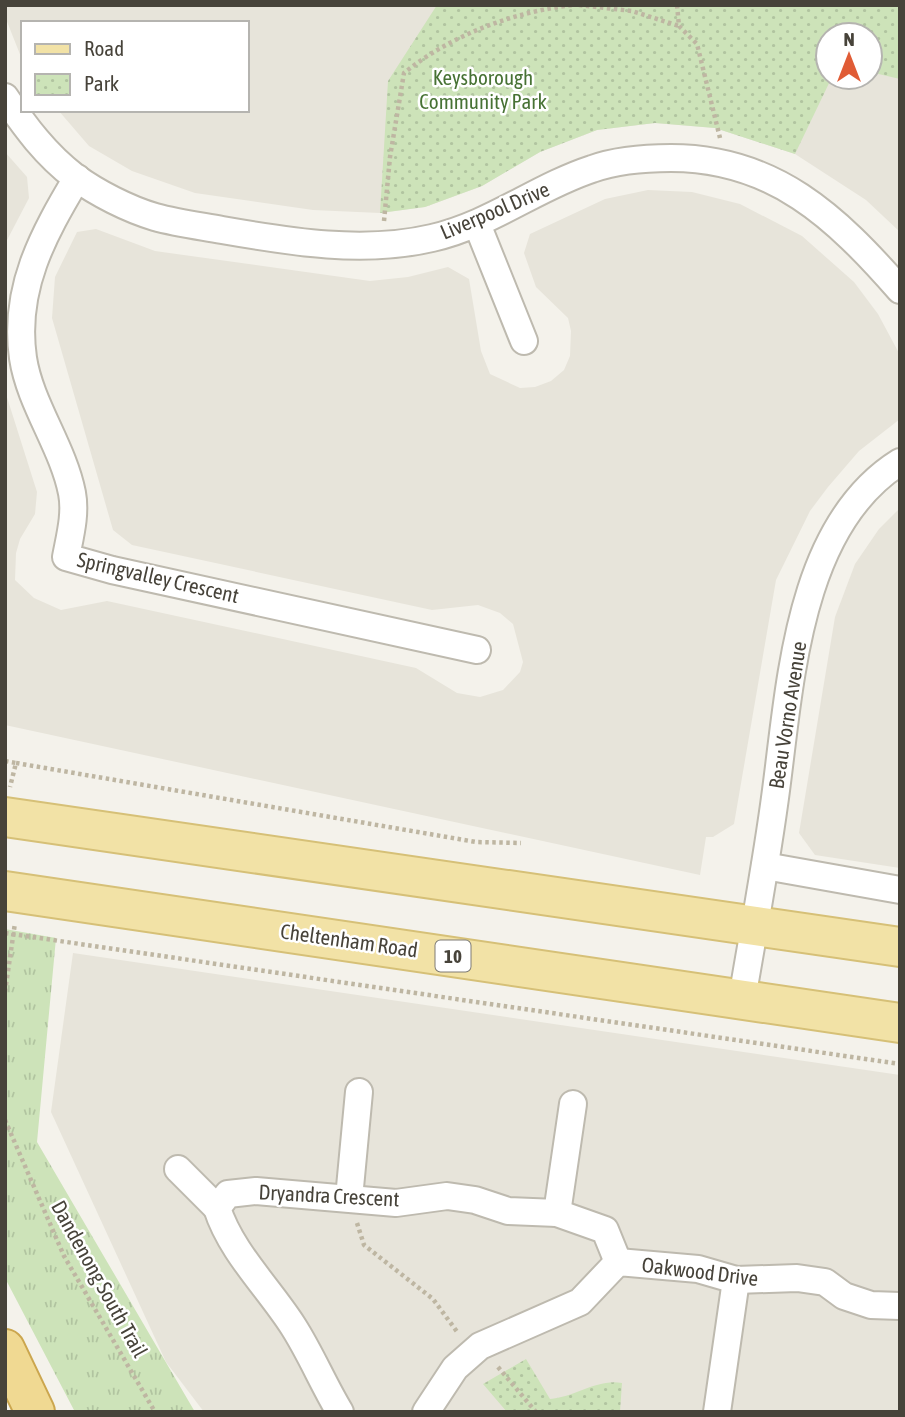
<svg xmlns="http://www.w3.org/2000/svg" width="905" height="1417" viewBox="0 0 905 1417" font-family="'Asap Condensed',sans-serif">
  <defs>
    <pattern id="grass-tufts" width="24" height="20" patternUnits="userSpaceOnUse" patternTransform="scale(1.75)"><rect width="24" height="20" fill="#cde3b9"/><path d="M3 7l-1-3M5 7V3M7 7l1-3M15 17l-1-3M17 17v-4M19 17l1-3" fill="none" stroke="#b1c4a0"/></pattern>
    <pattern id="park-dots" width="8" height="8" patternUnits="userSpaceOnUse" patternTransform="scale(1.75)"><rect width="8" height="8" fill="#cde3b9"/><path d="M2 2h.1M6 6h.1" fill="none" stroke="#b1c4a0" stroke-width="1.8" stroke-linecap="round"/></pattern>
  </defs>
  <rect width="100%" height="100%" fill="#f4f2eb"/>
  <g fill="#e7e4da" fill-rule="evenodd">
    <path d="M5,5H900V232L866,200L795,154L715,128L655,123L597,130L540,152L482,186L425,207L380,213L313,210L195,193L132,171L89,146L58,110H247V23H23V62L6,19ZM828,35H870V77H828Z"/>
    <path d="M5,152L27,177L29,198L5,244Z"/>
    <path d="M648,190L692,192L740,204L802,236L854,282L878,314L900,355V419L859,451L828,487L810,511L776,580L734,824L713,837H706L700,875L5,725V391L37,492L35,514L20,539L16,553L15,580L34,598L61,610L107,601L416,668L457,693L480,697L503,690L520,672L523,662L513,624L500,613L478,605L432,610L132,545L113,530L52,318L55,277L77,232L96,229L155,251L370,281L408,277L448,267L469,279L481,351L490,374L520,388L535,387L551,381L564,370L570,356L571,331L568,318L536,287L524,253L530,234L605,199Z"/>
    <path d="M900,508V868L815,855L799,833L835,617L855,564L879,529Z"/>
    <path d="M73,953L900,1075V1412H204L166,1362L51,1112Z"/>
  </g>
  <path fill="url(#grass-tufts)" d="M5,929L56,938L37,1142L195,1412H75L5,1278Z"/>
  <g fill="url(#park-dots)">
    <path d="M437,5H900V79L870,72V35H828V77H832L795,154L715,128L655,123L597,130L540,152L482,186L425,207L380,213L388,81Z"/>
    <path d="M526,1359L550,1399C575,1397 598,1378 622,1383L620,1412H507L483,1384Z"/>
  </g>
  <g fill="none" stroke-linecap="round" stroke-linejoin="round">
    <defs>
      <g id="minor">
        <path d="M5,97C25,127 46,155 75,177C97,193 128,209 155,217C177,223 200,226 222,230C291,242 364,254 432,238C490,225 537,187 592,169C617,160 645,158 671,158C774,158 836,217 900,290"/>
        <path d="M77,178C43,235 13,289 23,358C30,404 63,447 72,493C76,514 70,536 66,557L112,570L477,650"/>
        <path d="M477,224L524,341"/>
        <path d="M765,866L900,890"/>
        <path d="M742,999C753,934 765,870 774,805C790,694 794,528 900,462"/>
        <path d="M178,1169L217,1208"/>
        <path d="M349,1198L359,1092"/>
        <path d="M557,1213L573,1104"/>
        <path d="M340,1412C323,1384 311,1354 293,1326C268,1287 231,1252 217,1208L228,1194L256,1191L396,1203L447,1196L475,1200L508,1211L557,1213L605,1230L618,1262"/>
        <path d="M426,1412L455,1368L480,1346L580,1302L618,1262L698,1269L736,1280L797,1278L825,1282L844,1296L871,1305L900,1306"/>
        <path d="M717,1412L736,1280"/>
      </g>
      <g id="primary">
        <path d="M5,817L900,947"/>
        <path d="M5,891L900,1023"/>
      </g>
      <path id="trunk" d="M5,1349L35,1412"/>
    </defs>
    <use href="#minor" stroke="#bebaaf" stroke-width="30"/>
    <use href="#primary" stroke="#d6c077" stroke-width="42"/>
    <use href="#trunk" stroke="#cba64e" stroke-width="42"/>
    <g stroke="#beb6a2" stroke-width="4.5" stroke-dasharray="3.5 3.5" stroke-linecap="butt">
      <path d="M579,5L632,11L679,26"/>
      <path d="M677,5L679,26L697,44L720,138"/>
      <path d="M384,221L390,157L404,73C451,35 513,12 573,5"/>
      <path d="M5,761L16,763L10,787"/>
      <path d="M16,763L476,842L521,843"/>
      <path d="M5,933L900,1064"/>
      <path d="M5,992L15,923"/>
      <path d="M5,1120L64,1256L155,1412"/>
      <path d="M357,1223L364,1245L433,1299L458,1333"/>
      <path d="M498,1367L536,1412"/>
    </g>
    <use href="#minor" stroke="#fff" stroke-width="26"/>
    <use href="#primary" stroke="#f2e2a6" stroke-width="38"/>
    <use href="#trunk" stroke="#f0d992" stroke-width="38"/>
  </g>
  <g text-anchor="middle" stroke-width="5" stroke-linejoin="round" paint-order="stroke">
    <rect fill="#fff" stroke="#7e7b75" stroke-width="2" x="435.5" y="940.5" width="35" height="31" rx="5"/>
    <g font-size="19" font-weight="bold" fill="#47433a">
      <text x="453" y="963">10</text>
    </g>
    <g font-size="21" fill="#477234" stroke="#fff">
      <text x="483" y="85">Keysborough<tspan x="483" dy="24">Community Park</tspan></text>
    </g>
    <g font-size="21" fill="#47433a" stroke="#fff">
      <text transform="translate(495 211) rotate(-23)" y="7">Liverpool Drive</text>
      <text transform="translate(158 578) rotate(13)" y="7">Springvalley Crescent</text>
      <text transform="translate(788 715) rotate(-81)" y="7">Beau Vorno Avenue</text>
      <text transform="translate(349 941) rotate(8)" y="7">Cheltenham Road</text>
      <text transform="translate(329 1196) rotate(3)" y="7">Dryandra Crescent</text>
      <text transform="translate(700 1272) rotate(7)" y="7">Oakwood Drive</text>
      <text transform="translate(99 1279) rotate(61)" y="7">Dandenong South Trail</text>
    </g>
  </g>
  <rect width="905" height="1417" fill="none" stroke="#47433a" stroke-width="14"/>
  <rect x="21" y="21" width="228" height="91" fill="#ffffff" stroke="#b5b4b0" stroke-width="2"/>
  <rect x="35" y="44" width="35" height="10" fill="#f2e2a6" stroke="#b5b4b0" stroke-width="2"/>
  <text x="84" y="56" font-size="21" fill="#47433a">Road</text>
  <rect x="35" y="74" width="35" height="21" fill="url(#park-dots)" stroke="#b5b4b0" stroke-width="2"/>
  <text x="84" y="91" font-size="21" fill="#47433a">Park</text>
  <g transform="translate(849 56)"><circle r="33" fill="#ffffff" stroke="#b5b4b0" stroke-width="2"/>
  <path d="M0-5L12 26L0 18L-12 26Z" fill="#e05c36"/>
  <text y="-10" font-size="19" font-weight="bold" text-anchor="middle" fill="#47433a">N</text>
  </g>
</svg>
